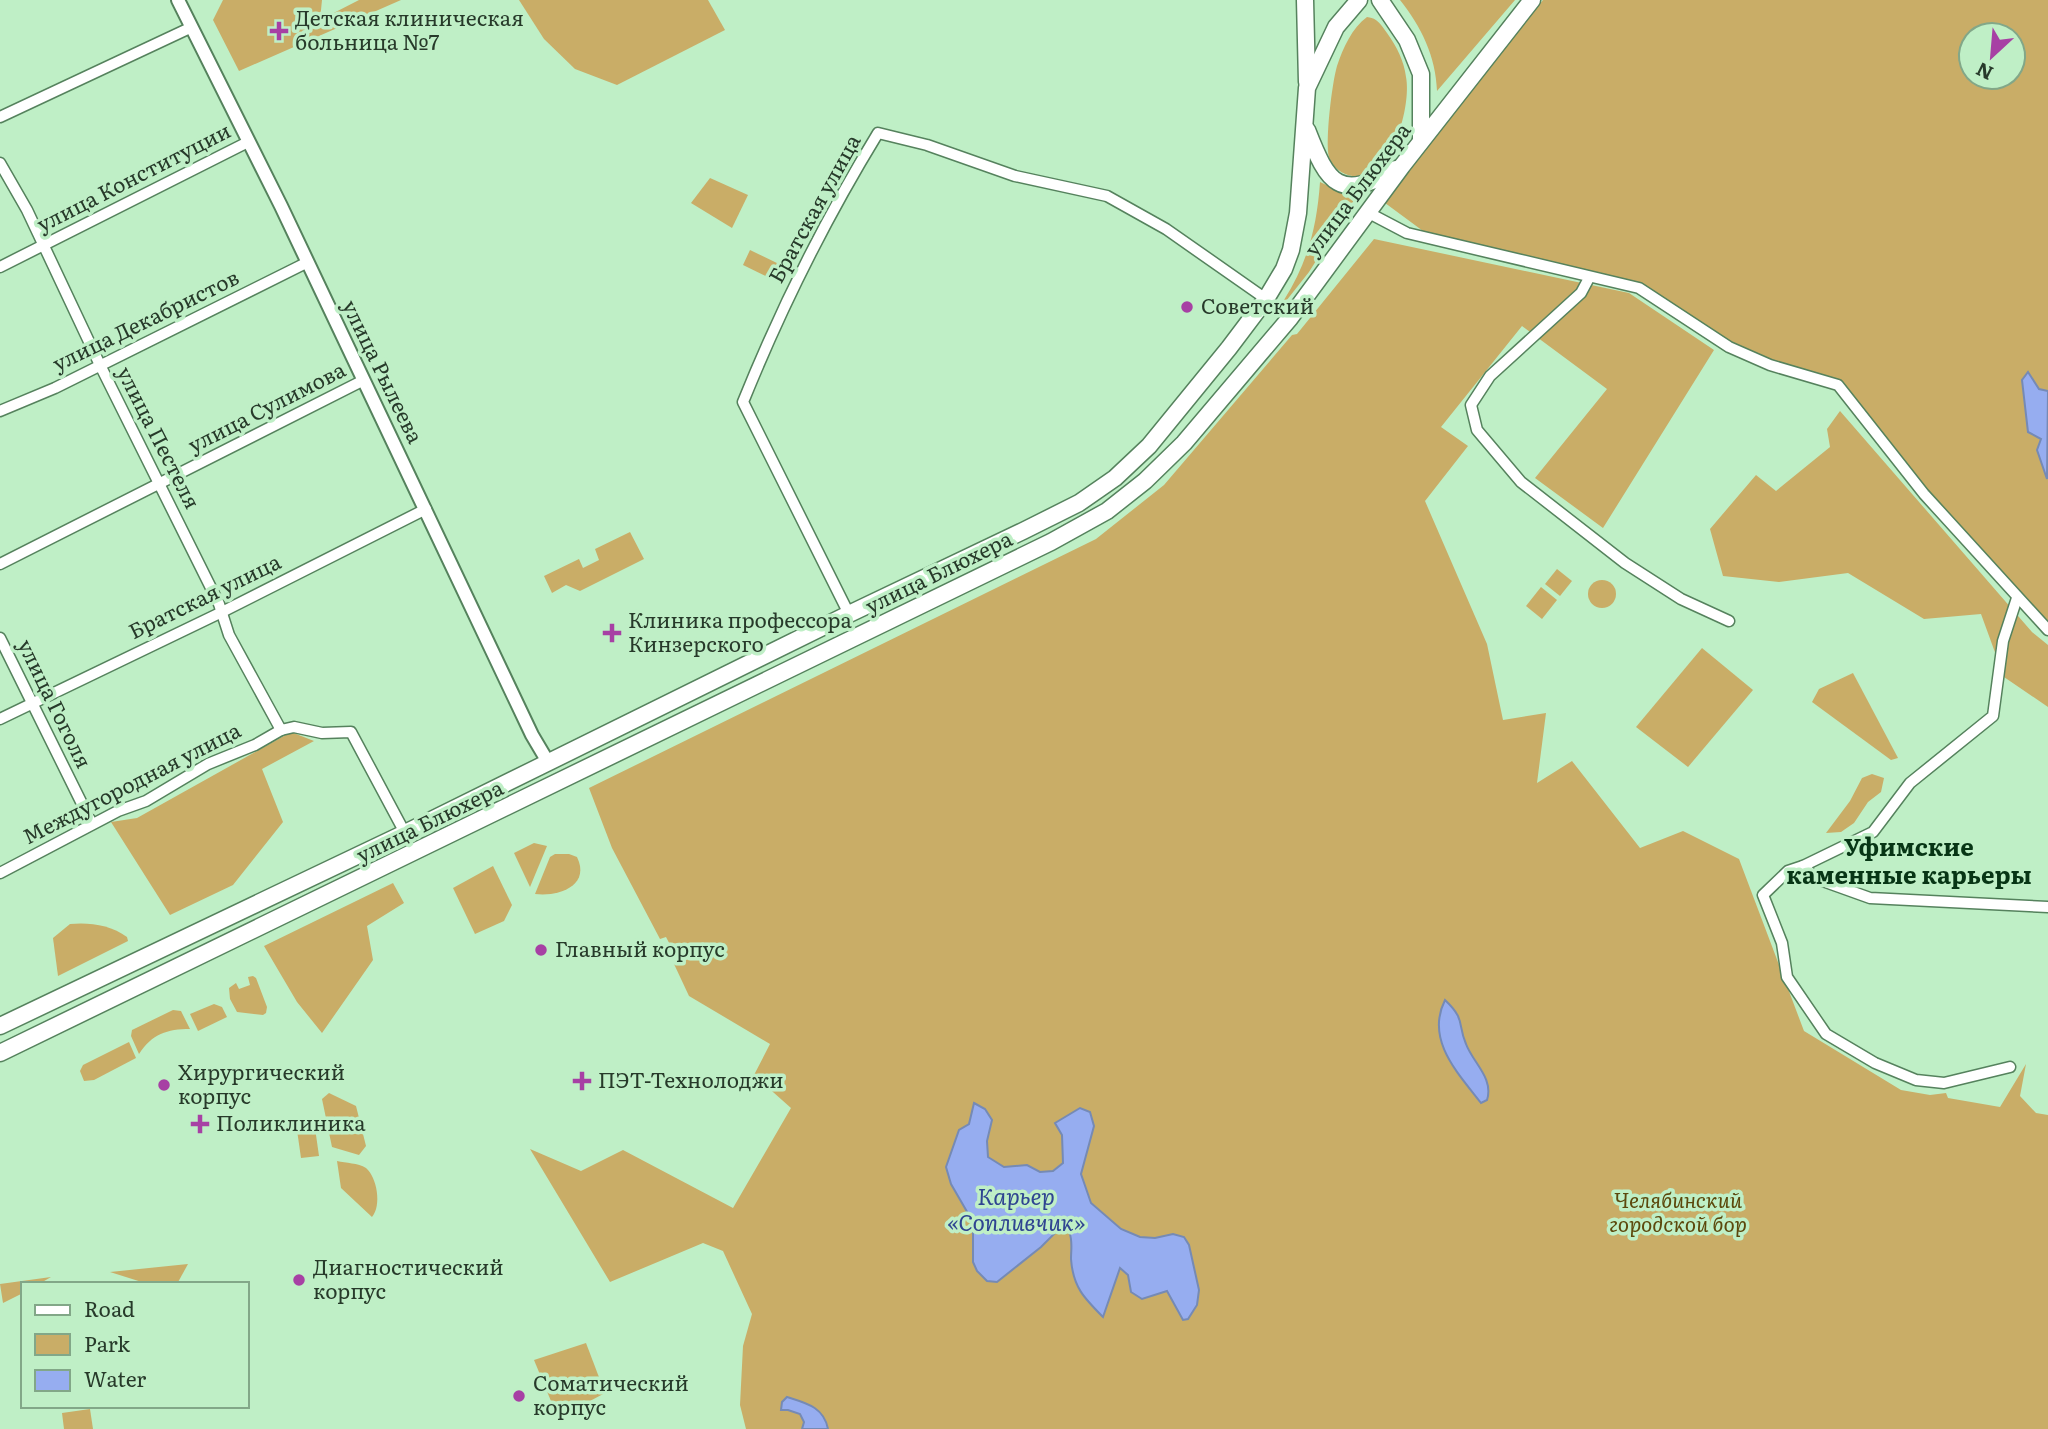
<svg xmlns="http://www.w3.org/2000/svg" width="2048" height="1429" viewBox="0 0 2048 1429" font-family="Literata,serif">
  <rect width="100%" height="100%" fill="#bfefc6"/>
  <g fill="#c9ad67" fill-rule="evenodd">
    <path d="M223,0H322L320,20L359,0H401L239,71L213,20Z"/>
    <path d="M519,0H708L725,30L617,85L575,69L544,39Z"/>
    <path d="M1400,0H1515L1437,91C1436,57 1421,26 1400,0Z"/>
    <path d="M1543,0H2048V625L1995,564L1928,493L1889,441L1837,381L1770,362L1731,343L1641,285L1461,248L1423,231L1381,200ZM1971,35H2013V77H1971Z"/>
    <path d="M1367,17C1378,18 1381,25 1387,33C1397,47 1404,61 1406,77C1412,107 1390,187 1348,175C1339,172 1332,166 1329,157C1325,141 1332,83 1337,66C1343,48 1352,28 1367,17Z"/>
    <path d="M710,178L748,195L732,228L691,203Z"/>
    <path d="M1320,182L1337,190L1358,194L1309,272L1286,301L1284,300C1308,262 1317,226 1320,182Z"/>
    <path d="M1374,239L1629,293L1714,350L1603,528L1535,478L1607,389L1522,326L1441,427L1468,446L1425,501L1487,644L1503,720L1546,713L1537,783L1572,761L1640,848L1683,831L1739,859L1804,1031L1901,1090L1930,1095L1946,1093L1948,1098L2000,1107L2026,1064L2020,1096L2036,1113L2048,1115V1429H746L740,1405L743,1346L752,1314L723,1251L703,1243L610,1282L530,1149L581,1171L623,1150L733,1208L791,1108L754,1075L770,1044L689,996L674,964L678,960L666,937L660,939L612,848L589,788L1096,539L1164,485L1292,335L1297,334Z"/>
    <path d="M750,250L781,265L774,280L743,265Z"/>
    <path d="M1840,411L2032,632L2048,645V707L2004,677L1981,614L1924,619L1848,573L1779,582L1723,576L1710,529L1756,475L1776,491L1830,447L1827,429Z"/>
    <path d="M630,532L644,559L580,591L566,585L552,593L544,576L579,559L583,568L599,560L595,549Z"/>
    <path d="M1557,569L1572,581L1560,596L1545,584Z"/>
    <circle cx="1602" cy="594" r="14"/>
    <path d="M1541,587L1557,600L1542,619L1526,606Z"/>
    <path d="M1702,648L1753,690L1688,767L1636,727Z"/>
    <path d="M1853,673L1898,758L1891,760L1812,702L1819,689Z"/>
    <path d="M291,732L314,741L262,769L283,822L233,885L170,915L111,822L137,818Z"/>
    <path d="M1872,774L1884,778L1881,792L1868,802L1854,823L1841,832L1826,833L1850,801L1862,778Z"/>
    <path d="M534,843L547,846L530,887L514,853Z"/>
    <path d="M555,854H569L577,857C591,886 558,897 535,894L550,857Z"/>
    <path d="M493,866L512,905L504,921L475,934L453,888Z"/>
    <path d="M393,883L404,903L367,926L373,960L322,1033L297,1002L264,946Z"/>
    <path d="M70,924C89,922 111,925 127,937L128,941L58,976L53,938Z"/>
    <path d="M253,976L256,978L267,1007L266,1013L263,1015L237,1012L230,999L229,988L236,983L239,989L250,985L248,977Z"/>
    <path d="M214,1004L222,1007L227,1017L198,1031L190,1014Z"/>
    <path d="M173,1010L181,1011L190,1029C167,1029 152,1034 139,1054L131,1036L132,1030Z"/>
    <path d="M129,1042L136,1058L94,1080L84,1081L80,1071L83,1065Z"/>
    <path d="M329,1093L356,1106L366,1146L359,1155L332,1147L322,1099Z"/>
    <path d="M314,1121L319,1156L301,1158L296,1123Z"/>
    <path d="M337,1161C346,1163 358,1163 366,1168C377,1177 382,1206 372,1217L341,1188Z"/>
    <path d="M188,1264L177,1284H148L110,1272Z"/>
    <path d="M51,1277L39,1284H23V1293L3,1303L0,1284Z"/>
    <path d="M586,1343L605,1393L558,1418L534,1360Z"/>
    <path d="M90,1409L93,1429H64L62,1413Z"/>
  </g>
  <g fill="#96adf0" stroke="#758ab5" stroke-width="2">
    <path d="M2028,372L2039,389L2048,391L2047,479L2037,450L2041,439L2028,432L2022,380Z"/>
    <path d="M1445,1000C1466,1020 1457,1023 1466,1044C1473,1063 1494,1078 1487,1100L1481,1103C1458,1073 1425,1040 1445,1000Z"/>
    <path d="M974,1103L985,1109L992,1120L987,1141L988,1157L1004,1167L1027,1165L1040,1172L1053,1171L1063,1163L1062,1135L1055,1123L1080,1108L1090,1112L1094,1126L1081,1174L1091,1203L1121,1229L1140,1237L1155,1238L1173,1234L1184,1237L1189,1245L1199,1290L1197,1305L1188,1319L1183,1320L1167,1291L1142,1299L1131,1292L1128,1275L1120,1268L1103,1317C1084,1298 1073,1287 1071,1259C1071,1248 1073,1241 1069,1231L1059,1229L1041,1247L997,1282L987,1281L977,1271L973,1262V1222L951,1184L946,1167L959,1130L969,1124Z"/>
    <path d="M787,1397C806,1403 824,1407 828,1429H802L804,1422L800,1414L788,1410H781L782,1402Z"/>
  </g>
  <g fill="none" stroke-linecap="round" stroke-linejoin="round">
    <defs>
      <g id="minor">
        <path d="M0,117L192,27"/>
        <path d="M0,163L27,210L100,365L219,604L229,635L281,730"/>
        <path d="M1367,212L1407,233L1639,288L1729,347L1770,365L1838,385L1924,494L2048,630"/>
        <path d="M0,267L248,142"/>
        <path d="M1589,278L1581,293L1490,376L1471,405L1477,430L1521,482L1625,563L1681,599L1729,621"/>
        <path d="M0,411L55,388L308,262"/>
        <path d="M0,564L364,380"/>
        <path d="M849,614L743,402C781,308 826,218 878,133L927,145L1015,176L1107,196L1166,229L1266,299"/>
        <path d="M0,638L92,824"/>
        <path d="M0,719L222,612L426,509"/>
        <path d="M1803,866L1817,879L1870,898L2048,907"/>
        <path d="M0,873L118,811L146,801L208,764L255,745L281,730L294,727L322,733L351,732L405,833"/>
        <path d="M2010,1067L1944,1083L1916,1080L1875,1063L1826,1034L1787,977L1782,943L1763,895L1788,871L1803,866L1873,832L1910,783L1993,716L2003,641L2017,598"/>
      </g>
      <path id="tertiary" d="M178,0L281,206L532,735L548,762"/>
      <g id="primary">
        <path d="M1305,0L1307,82"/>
        <path d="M1380,0L1407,40L1421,74V141"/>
        <path d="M1307,130C1328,184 1339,202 1396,169"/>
        <path d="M0,1026L405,833L849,614L1023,531L1079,503L1115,478L1149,446L1229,348L1266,299L1284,269L1291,250L1298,213L1307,88L1336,27L1359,0"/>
        <path d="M0,1053L1051,542L1107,511L1145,481L1184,443L1290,318L1402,166L1532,0"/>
      </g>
    </defs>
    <use href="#minor" stroke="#55825d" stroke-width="13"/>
    <use href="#tertiary" stroke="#55825d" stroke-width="16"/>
    <use href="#primary" stroke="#55825d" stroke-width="19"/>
    <use href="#minor" stroke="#fff" stroke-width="10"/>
    <use href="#tertiary" stroke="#fff" stroke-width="12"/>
    <use href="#primary" stroke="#fff" stroke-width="16"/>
  </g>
  <g fill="#a740a4" stroke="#bfefc6" stroke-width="2.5">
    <path d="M275.5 20.5h7v7h7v7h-7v7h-7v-7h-7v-7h7z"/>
    <circle cx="1187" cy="307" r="7"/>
    <path d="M608.5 622.5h7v7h7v7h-7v7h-7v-7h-7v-7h7z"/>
    <circle cx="541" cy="950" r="7"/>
    <path d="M578.5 1070.5h7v7h7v7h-7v7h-7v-7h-7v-7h7z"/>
    <circle cx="164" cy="1085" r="7"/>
    <path d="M196.5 1113.5h7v7h7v7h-7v7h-7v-7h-7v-7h7z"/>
    <circle cx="299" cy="1280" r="7"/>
    <circle cx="519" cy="1396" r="7"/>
  </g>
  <g text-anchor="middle" stroke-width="7" stroke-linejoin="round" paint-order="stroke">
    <g font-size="21" fill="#273a2a" stroke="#bfefc6" text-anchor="start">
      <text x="295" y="26">Детская клиническая<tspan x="295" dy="24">больница №7</tspan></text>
      <text x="1201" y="314">Советский</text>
      <text x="628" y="628">Клиника профессора<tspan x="628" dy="24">Кинзерского</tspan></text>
      <text x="555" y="957">Главный корпус</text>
      <text x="178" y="1080">Хирургический<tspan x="178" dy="24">корпус</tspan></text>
      <text x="598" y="1088">ПЭТ-Технолоджи</text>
      <text x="216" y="1131">Поликлиника</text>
      <text x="313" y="1275">Диагностический<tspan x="313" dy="24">корпус</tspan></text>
      <text x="533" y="1391">Соматический<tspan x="533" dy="24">корпус</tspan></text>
    </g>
    <g font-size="21" fill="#273a2a" stroke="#bfefc6">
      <text transform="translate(134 178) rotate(-27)" y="7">улица Конституции</text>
      <text transform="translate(1358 190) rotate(-53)" y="7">улица Блюхера</text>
      <text transform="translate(815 209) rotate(-61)" y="7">Братская улица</text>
      <text transform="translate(146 321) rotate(-26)" y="7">улица Декабристов</text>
      <text transform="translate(382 372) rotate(64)" y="7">улица Рылеева</text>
      <text transform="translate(267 408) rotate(-27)" y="7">улица Сулимова</text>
      <text transform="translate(158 438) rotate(63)" y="7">улица Пестеля</text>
      <text transform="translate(939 573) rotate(-26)" y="7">улица Блюхера</text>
      <text transform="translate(205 597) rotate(-26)" y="7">Братская улица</text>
      <text transform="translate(54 704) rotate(64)" y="7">улица Гоголя</text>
      <text transform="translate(132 784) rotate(-27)" y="7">Междугородная улица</text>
      <text transform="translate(430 822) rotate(-26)" y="7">улица Блюхера</text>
    </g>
    <g font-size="21" font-style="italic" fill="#5c480c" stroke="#bfefc6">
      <text x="1678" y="1208">Челябинский<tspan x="1678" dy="24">городской бор</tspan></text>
    </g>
    <g font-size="23" font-style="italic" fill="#2f4491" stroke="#bfefc6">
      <text x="1016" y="1205">Карьер<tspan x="1016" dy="26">«Сопливчик»</tspan></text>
    </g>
    <g font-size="24" font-weight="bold" fill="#073515" stroke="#bfefc6">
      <text x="1909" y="856">Уфимские<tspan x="1909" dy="28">каменные карьеры</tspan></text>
    </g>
  </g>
  <rect x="21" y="1282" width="228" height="126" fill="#bfefc6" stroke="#82a788" stroke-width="2"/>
  <rect x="35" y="1305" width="35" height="10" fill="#ffffff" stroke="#82a788" stroke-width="2"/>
  <text x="84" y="1317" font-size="21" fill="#273a2a">Road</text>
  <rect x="35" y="1334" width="35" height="21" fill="#c9ad67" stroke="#82a788" stroke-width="2"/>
  <text x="84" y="1352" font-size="21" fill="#273a2a">Park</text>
  <rect x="35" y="1370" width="35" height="21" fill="#96adf0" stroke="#82a788" stroke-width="2"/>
  <text x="84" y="1387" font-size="21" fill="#273a2a">Water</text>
  <g transform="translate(1992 56) rotate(206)"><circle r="33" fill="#bfefc6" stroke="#82a788" stroke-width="2"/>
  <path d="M0-5L12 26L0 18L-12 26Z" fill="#a740a4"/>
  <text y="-10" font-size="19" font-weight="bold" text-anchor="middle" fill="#273a2a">N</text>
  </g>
</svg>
